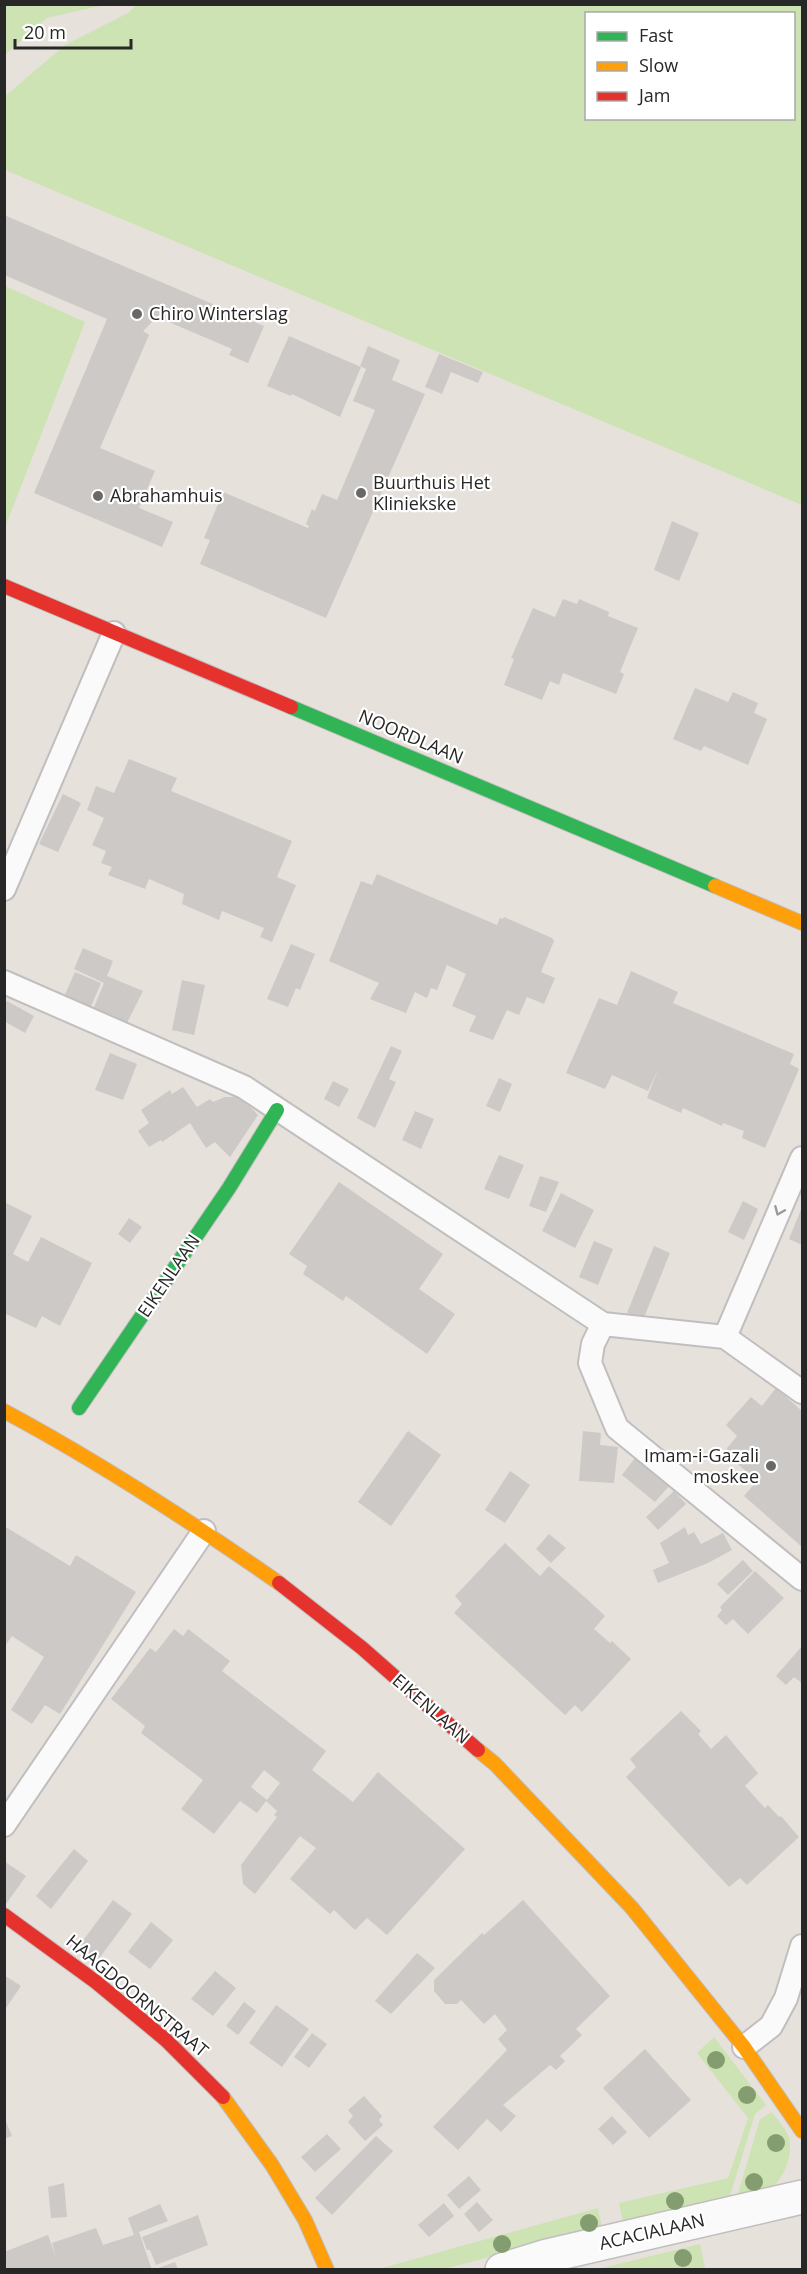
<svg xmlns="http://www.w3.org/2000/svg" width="807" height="2274" viewBox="0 0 807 2274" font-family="'Open Sans',sans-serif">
  <rect width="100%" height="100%" fill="#e7e1dc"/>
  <g fill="#cee3b3" fill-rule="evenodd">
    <path d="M4,5L5,4L104,5L47,18L5,55Z"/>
    <path d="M136,5H802V505L5,170V96L65,45L128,13ZM586,14H794V118H586Z"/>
    <path d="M5,286L85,322L6,525L4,524Z"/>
    <path d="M714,2037L766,2105L755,2114L729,2199L623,2223L619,2203L728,2178L748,2118L697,2053Z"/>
    <path d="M772,2112C776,2119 785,2127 788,2135C795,2153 783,2184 765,2192C757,2195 745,2195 737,2197L760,2119Z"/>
    <path d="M598,2208L602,2228L444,2269L375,2270Z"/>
    <path d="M700,2244L705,2268L695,2270L598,2269Z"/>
  </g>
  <g fill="#cdc9c6" fill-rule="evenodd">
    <path d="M4,215L264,326L248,363L229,355L232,349L157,317L143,331L149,335L100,448L155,471L139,508L173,522L162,547L34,493L107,319L4,275Z"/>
    <path d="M289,336L361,367L340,417L292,394L291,396L267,386Z"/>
    <path d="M368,346L400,360L392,380L425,394L326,618L200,564L210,540L204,538L223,492L308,528L309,526L306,524L312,509L315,511L322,494L337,500L375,410L353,401L366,369L360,366Z"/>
    <path d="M439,354L483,372L478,383L451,372L442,394L425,387Z"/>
    <path d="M672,521L699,533L679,581L654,570Z"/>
    <path d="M563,599L577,604L579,599L609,612L608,616L638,628L620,672L624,674L616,694L563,673L559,685L550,681L542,700L504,685L514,659L511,658L533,608L555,617Z"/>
    <path d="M695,688L728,702L733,692L758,703L754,713L767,719L748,765L704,746L701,751L673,739Z"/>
    <path d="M129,759L177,778L171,791L292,841L277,877L296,885L272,942L260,937L264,928L222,911L219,920L182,904L184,894L149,879L145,889L108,875L112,867L101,863L106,851L92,845L104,818L87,810L96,786L114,793Z"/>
    <path d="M63,794L81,803L58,852L39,844Z"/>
    <path d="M377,874L497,925L500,918L503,919L504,917L552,938L554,941L541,972L555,978L544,1004L527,997L519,1015L507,1010L493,1040L469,1031L476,1016L452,1006L466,974L447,965L437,990L431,988L427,998L415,992L406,1013L370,999L379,983L329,961L361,881L372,885Z"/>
    <path d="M291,944L315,954L300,990L296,988L288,1007L267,999Z"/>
    <path d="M83,948L113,961L107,976L143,991L125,1027L92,1012L104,983L74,969Z"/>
    <path d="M631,971L678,992L673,1003L794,1054L790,1064L799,1069L765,1148L742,1138L744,1131L723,1123L722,1126L683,1108L681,1113L647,1098L658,1069L648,1091L612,1075L605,1089L566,1073L599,998L617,1005Z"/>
    <path d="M75,972L101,983L89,1011L63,999Z"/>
    <path d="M182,980L205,985L194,1035L172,1030Z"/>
    <path d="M7,1001L34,1016L25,1033L4,1021V1005Z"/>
    <path d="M391,1046L402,1051L389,1079L396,1082L375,1128L357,1118Z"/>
    <path d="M110,1053L137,1064L123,1100L95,1090Z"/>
    <path d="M499,1078L512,1084L500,1112L486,1106Z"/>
    <path d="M333,1081L349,1089L339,1107L324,1099Z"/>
    <path d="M183,1087L197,1107L210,1099L213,1102L225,1097H235L244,1100L258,1115L230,1157L215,1142L206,1148L190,1123L162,1142L161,1140L149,1147L138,1131L149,1123L141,1110L170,1090L172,1094Z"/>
    <path d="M415,1111L434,1119L421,1149L402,1140Z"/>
    <path d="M499,1155L524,1165L509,1199L484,1189Z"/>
    <path d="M540,1176L559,1182L546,1212L529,1206Z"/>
    <path d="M339,1182L443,1254L419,1289L455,1314L427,1354L346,1296L343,1301L303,1274L307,1266L289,1254Z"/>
    <path d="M561,1193L594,1210L575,1248L542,1231Z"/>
    <path d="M743,1201L758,1209L744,1240L728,1232Z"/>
    <path d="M4,1202L32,1216L13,1254L28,1262L41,1237L92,1263L60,1326L42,1316L36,1328L4,1313Z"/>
    <path d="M802,1207V1245L789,1239Z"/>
    <path d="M129,1218L142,1227L130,1243L118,1234Z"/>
    <path d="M594,1241L613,1249L598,1285L579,1277Z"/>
    <path d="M654,1246L670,1253L643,1320L627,1313Z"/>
    <path d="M776,1388L802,1411V1547L744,1496L757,1481L724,1452L737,1436L726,1425L751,1397L762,1406Z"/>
    <path d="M408,1431L441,1455L391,1526L358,1502Z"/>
    <path d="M583,1431L601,1433L600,1445L618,1447L614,1483L579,1481Z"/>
    <path d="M635,1458L670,1485L655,1502L622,1475Z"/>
    <path d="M510,1471L530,1485L505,1523L485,1510Z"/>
    <path d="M674,1491L686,1504L658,1530L646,1517Z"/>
    <path d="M4,1526L70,1566L76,1555L136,1592L60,1714L45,1705L32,1724L11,1710L44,1657L12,1636L4,1647Z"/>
    <path d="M685,1527L688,1535L694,1532L701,1544L723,1533L732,1550L708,1563L658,1583L653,1570L669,1563L660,1543Z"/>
    <path d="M549,1534L566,1548L551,1563L536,1549Z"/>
    <path d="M505,1543L540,1576L549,1566L588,1600L605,1616L594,1629L610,1643L612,1641L631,1659L582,1712L575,1705L565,1715L454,1613L462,1604L455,1596Z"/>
    <path d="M743,1560L753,1571L728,1595L717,1584Z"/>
    <path d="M755,1571L784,1598L748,1634L733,1619L726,1625L717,1616L722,1610L720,1607Z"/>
    <path d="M174,1629L183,1636L188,1629L230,1661L222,1671L326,1751L312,1770L353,1802L378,1772L465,1849L387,1935L367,1918L355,1930L334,1910L330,1914L290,1879L316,1848L300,1836L255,1894L243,1884L241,1865L277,1817L274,1815L277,1811L266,1801L257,1813L240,1801L214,1834L181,1809L203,1780L141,1733L145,1726L111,1699L150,1648L156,1652ZM264,1770L280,1783L267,1800L251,1787Z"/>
    <path d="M802,1646V1683L794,1677L786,1685L776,1676Z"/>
    <path d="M681,1711L701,1731L698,1734L711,1749L726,1735L758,1773L745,1786L765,1808L768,1805L779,1817L781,1816L799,1837L747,1885L740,1878L729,1887L626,1777L636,1767L630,1759Z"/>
    <path d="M74,1849L88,1861L51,1909L36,1896Z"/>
    <path d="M4,1861L26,1876L4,1907Z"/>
    <path d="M113,1900L132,1914L98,1960L79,1946Z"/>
    <path d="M523,1900L610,1996L576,2029L582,2035L560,2056L565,2061L556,2070L550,2065L503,2105L516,2116L501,2132L487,2119L458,2150L433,2127L507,2050L498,2039L507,2030L495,2014L484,2024L461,2000L457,2004H445L434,1991V1980L482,1933L484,1935Z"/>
    <path d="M151,1922L173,1940L150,1969L128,1952Z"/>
    <path d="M417,1953L435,1968L391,2014L375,2001Z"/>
    <path d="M215,1971L236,1988L213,2016L191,1999Z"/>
    <path d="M4,1975L21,1986L4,2011Z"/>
    <path d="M244,2002L256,2011L238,2035L226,2026Z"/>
    <path d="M276,2005L309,2029L282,2067L249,2043Z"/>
    <path d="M312,2033L327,2044L309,2068L294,2057Z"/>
    <path d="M645,2049L691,2100L649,2138L603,2088Z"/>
    <path d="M364,2096L382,2116L379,2120L383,2125L365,2141L348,2122L353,2116L348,2110Z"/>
    <path d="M612,2116L627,2132L613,2145L598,2129Z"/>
    <path d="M4,2117L12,2136L4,2139Z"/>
    <path d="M327,2134L341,2149L315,2172L301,2157Z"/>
    <path d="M376,2136L393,2151L332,2215L315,2198Z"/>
    <path d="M469,2176L481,2190L459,2209L447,2195Z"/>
    <path d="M64,2183L67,2217L51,2218L48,2187Z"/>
    <path d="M477,2202L493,2220L479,2232L464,2214Z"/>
    <path d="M444,2203L454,2216L429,2237L418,2225Z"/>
    <path d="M160,2204L168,2221L139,2232L152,2270H4V2252L48,2235L56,2258L52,2243L96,2228L103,2245L134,2235L128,2218Z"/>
    <path d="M198,2215L208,2245L156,2265L150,2250H147L142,2237Z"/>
    <path d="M175,2262L178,2270H156V2269Z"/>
  </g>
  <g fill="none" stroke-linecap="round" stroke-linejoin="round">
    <defs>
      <g id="lane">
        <path d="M4,889L114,633"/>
        <path d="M4,982L244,1087L603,1324L725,1337L802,1392"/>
        <path d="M603,1324L593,1344L590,1363L617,1428L802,1579"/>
        <path d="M725,1337L802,1158"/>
        <path d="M4,1825L204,1531"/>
        <path d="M744,2047L771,2026L786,1998L802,1946"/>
      </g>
      <path id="street" d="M502,2270L547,2256L802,2197"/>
      <g id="fast">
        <path d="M291,707L715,886"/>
        <path d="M79,1408L229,1188L277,1110"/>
      </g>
      <g id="slow">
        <path d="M715,886L802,923"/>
        <path d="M4,1411C99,1462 190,1521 279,1583"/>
        <path d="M478,1750L495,1764L632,1908L744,2047L802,2131"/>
        <path d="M223,2097L272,2165L305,2220L327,2270"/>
      </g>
      <g id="jam">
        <path d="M4,586L291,707"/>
        <path d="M279,1583L362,1648L478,1750"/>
        <path d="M4,1915L96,1982L166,2040L223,2097"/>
      </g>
    </defs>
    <use href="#lane" stroke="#c0bebe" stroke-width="26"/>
    <use href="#street" stroke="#c0bebe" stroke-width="36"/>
    <use href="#fast" stroke="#c0bebe" stroke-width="16"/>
    <use href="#slow" stroke="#c0bebe" stroke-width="16"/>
    <use href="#jam" stroke="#c0bebe" stroke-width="16"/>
    <use href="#lane" stroke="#fbfafa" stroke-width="22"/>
    <use href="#street" stroke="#fbfafa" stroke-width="33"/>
    <use href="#fast" stroke="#30b455" stroke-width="14"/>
    <use href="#slow" stroke="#ff9f0a" stroke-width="14"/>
    <use href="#jam" stroke="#e5322d" stroke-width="14"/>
  </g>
  <g fill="#849d70">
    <circle cx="716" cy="2060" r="9"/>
    <circle cx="747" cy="2095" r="9"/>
    <circle cx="776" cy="2143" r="9"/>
    <circle cx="754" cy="2182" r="9"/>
    <circle cx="675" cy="2201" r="9"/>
    <circle cx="589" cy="2223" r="9"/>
    <circle cx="502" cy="2244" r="9"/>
    <circle cx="683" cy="2258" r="9"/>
  </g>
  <defs><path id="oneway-chevron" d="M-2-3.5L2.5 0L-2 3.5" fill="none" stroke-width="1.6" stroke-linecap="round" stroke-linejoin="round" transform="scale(1.5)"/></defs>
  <use stroke="#9c9b9b" href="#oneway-chevron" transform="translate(779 1211) rotate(113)"/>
  <g fill="#6a6866" stroke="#fff" stroke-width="2">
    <circle cx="137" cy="314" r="6"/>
    <circle cx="361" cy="493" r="6"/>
    <circle cx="98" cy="496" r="6"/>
    <circle cx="771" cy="1466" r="6"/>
  </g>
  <g text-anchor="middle" stroke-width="4.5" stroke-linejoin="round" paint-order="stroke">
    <g font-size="18" fill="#272727" stroke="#fff" text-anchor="start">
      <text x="149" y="320">Chiro Winterslag</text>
      <text x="373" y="489">Buurthuis Het<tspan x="373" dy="21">Kliniekske</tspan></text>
      <text x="110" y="502">Abrahamhuis</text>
      <text x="759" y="1462" text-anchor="end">Imam-i-Gazali<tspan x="759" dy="21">moskee</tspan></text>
    </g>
    <g font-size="18" fill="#272727" stroke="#fff">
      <text transform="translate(411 737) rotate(23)" y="6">NOORDLAAN</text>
      <text transform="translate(169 1276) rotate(-56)" y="6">EIKENLAAN</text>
      <text transform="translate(431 1709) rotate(41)" y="6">EIKENLAAN</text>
      <text transform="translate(137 1996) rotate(40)" y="6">HAAGDOORNSTRAAT</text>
      <text transform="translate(652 2232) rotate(-13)" y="6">ACACIALAAN</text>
    </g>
  </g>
  <rect width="807" height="2274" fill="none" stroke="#272727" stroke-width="12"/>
  <rect x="585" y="12" width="210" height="108" fill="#ffffff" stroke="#a9a9a9" stroke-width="1.5"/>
  <rect x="597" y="32" width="30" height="9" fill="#30b455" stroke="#a9a9a9" stroke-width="1.5"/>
  <text x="639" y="42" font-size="18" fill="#272727">Fast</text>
  <rect x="597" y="62" width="30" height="9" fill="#ff9f0a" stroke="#a9a9a9" stroke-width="1.5"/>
  <text x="639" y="72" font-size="18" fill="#272727">Slow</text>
  <rect x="597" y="92" width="30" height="9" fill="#e5322d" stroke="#a9a9a9" stroke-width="1.5"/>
  <text x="639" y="102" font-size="18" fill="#272727">Jam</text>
  <path d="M15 39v9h116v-9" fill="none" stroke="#272727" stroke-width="3"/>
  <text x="24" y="39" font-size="18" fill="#272727" stroke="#ffffff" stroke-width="4.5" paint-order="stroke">20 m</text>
</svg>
